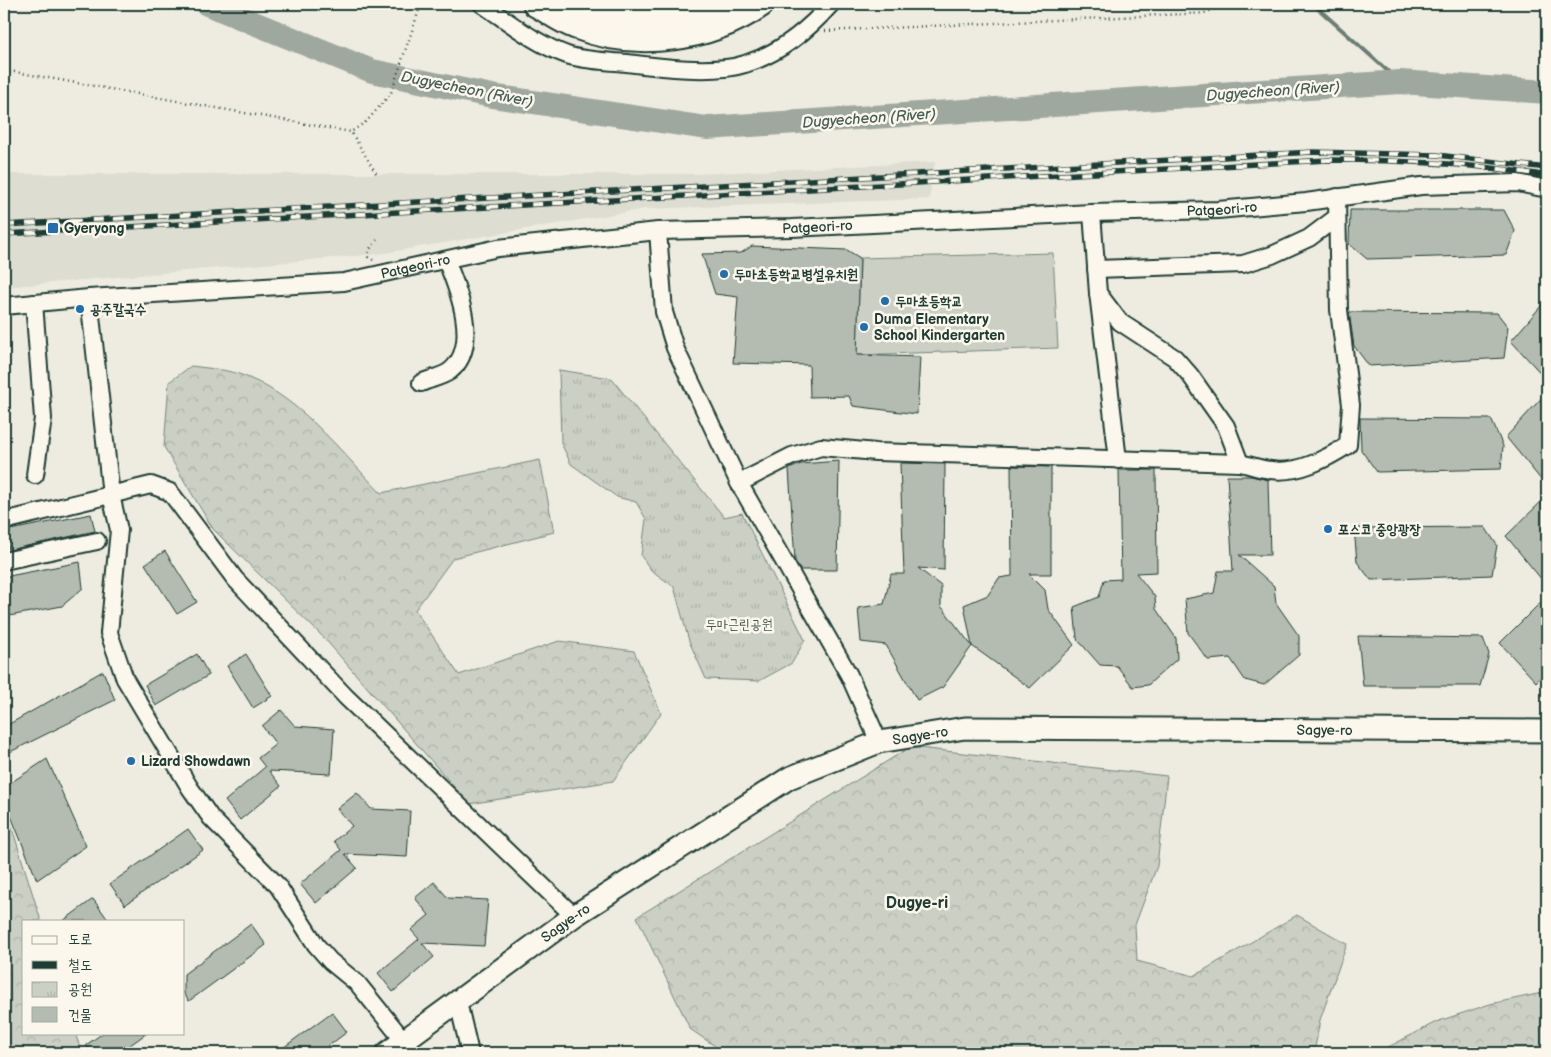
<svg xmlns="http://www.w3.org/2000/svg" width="1551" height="1057" viewBox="0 0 1551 1057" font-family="'Balsamiq Sans','Poor Story',sans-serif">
  <defs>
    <pattern id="forest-crowns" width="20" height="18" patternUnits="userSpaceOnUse" patternTransform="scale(1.25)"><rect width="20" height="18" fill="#cbcfc4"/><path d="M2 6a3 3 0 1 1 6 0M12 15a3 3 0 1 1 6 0" fill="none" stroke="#aeb3a9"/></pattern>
    <pattern id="park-tufts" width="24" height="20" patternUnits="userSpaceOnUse" patternTransform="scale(1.25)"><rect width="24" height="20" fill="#cbcfc4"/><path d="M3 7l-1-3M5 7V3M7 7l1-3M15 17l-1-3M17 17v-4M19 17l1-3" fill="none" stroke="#aeb3a9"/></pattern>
  </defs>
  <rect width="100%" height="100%" fill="#eeece1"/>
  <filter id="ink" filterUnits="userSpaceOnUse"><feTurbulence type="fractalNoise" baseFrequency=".02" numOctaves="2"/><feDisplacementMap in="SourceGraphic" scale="10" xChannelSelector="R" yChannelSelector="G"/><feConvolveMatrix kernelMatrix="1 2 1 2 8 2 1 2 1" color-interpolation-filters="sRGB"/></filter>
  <g filter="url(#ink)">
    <path fill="#ddddd2" d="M935,162L929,199L645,209L378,254L4,287V174H694Z"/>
    <path fill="#cbcfc4" stroke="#75867c" d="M1053,253L1058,348L857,355L860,258Z"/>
    <g fill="url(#forest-crowns)" stroke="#75867c">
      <path d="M191,366C205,368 222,369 236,373C297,393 338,449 381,493L540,460L554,532L453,558L415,610L459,675L559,641L634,651L661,713L613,781L469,804L324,638L213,529L164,447L169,382Z"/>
      <path d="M910,747L1167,776L1157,866L1135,925L1137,961L1194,976L1297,915L1347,944L1320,1020L1314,1053H725L690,1029L637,917Z"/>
      <path d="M4,802L41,921H24V1033H75L82,1053H4Z"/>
      <path d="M1547,992V1053H1377L1436,1022L1490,1004Z"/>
    </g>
    <path fill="url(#park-tufts)" stroke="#75867c" d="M559,370L611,378L724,517L742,513L805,640L792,663L759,681L706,679L689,641L674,587L651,570L641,556L646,519L636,502L617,497L571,464L561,443Z"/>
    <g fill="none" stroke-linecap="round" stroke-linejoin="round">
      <path stroke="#6c7d74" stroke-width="4" d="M1313,4L1400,82"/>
      <path stroke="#9fa89f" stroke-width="24" d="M207,4L372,71L492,96L707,128L1400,82L1547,92"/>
    </g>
    <g fill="#b4bbb0" stroke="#1f3d34">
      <path d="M1350,210H1504L1515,231L1506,255L1367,259L1349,244Z"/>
      <path d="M752,246L847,250L860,258L857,355L920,357L917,414L853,406L849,396L810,397L809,365L733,363L738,297L715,294L702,254L741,253Z"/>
      <path d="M1547,299V380L1511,341Z"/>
      <path d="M1349,312L1497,313L1508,327L1504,358L1369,366L1354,346Z"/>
      <path d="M1547,392V487L1506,437Z"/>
      <path d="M1360,418L1491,419L1503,446L1501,469L1377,472L1361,450Z"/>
      <path d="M839,461L837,570H800L795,561L789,469L801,464Z"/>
      <path d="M900,463L945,464L944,570L918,568L941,586V606L972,646L943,687L917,700L886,645L861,642L858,608L884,604L891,574H904Z"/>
      <path d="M1011,466L1051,467V574H1029L1045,590L1048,609L1074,645L1030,688L972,646L964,605L988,595L999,578L1012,576Z"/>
      <path d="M1119,470H1156L1157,572L1136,573L1155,597L1156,609L1176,638L1177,659L1148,685L1133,687L1117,666L1100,665L1077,639L1074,607L1099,597L1104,580L1121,579Z"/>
      <path d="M1227,476H1251L1268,480L1270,555H1239L1274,586L1276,603L1299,636V655L1264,685L1245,680L1230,658L1208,660L1188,633L1185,599L1214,593L1218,571H1233Z"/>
      <path d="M1547,496V586L1506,536Z"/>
      <path d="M91,514L95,531L9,550L5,531Z"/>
      <path d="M1485,527L1497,545L1492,575L1371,580L1357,562L1354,528Z"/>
      <path d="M165,551L197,602L177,614L145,564Z"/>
      <path d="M80,562L83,588L62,606L4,617V577Z"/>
      <path d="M1547,596V671L1536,682L1500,643Z"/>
      <path d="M1358,636L1483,638L1489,654L1480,686H1363Z"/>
      <path d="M197,654L209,675L156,706L145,685Z"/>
      <path d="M246,654L272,696L253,708L227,666Z"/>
      <path d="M103,671L115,700L4,755V727Z"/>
      <path d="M281,710L295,726L334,729L331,774L269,771L281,786L240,820L225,801L265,767L258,758L276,744L262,726Z"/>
      <path d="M47,759L86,846L37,880L4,799V787Z"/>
      <path d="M357,793L371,809L410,811L407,857L345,854L357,868L316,903L300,884L341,850L334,841L352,826L337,809Z"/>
      <path d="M188,829L203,850L125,905L110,884Z"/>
      <path d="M434,882L448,898L488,900L484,946L422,943L434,957L393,992L378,973L419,939L411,930L429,915L415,898Z"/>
      <path d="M93,899L109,921H63Z"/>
      <path d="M251,924L266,945L189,1001L184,994V974Z"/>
      <path d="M332,1012L347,1032L319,1053H276Z"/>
      <path d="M103,1033H147L119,1053H92L86,1045Z"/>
    </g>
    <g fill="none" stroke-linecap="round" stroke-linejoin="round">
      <defs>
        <g id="minor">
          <path d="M482,4C509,22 536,44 567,55C585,61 608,61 627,63C658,67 715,74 745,64C778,54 808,30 831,4"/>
          <path d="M1092,213L1098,293L1120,322L1175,358L1190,375L1226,426L1240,463"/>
          <path d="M658,231L664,312L675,348L739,483L849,675L879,742"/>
          <path d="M1096,269L1243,264L1272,255L1309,238L1337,217"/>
          <path d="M1098,293L1118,460"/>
          <path d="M89,298L111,495L119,530L109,633L125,679L190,788L211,818L278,886L316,945L330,961L358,984L404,1041"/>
          <path d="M34,303L43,418L35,475"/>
          <path id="s1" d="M4,306L89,298L344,282L498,248L658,231L792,228L1092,213L1218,210L1306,202L1421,186L1518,183L1547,189"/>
          <path d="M421,383C429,379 442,377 450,371C481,346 458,289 446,260"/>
          <path d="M739,483L792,456L821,447L876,452L1240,463C1250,465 1260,469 1271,470C1298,474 1326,459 1348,445L1351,405L1339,310L1337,197"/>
          <path d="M4,521L151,485L170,492L235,579L346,697L574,916"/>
          <path d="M4,561L97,541"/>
          <path d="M458,1002L470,1053"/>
        </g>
        <g id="major">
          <path id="s2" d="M387,1053L574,916L789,778L879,742L965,728L1547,731"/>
        </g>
        <g id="highway">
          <path d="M536,4C549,11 562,21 576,26C636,49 709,40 761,4"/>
          <path d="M579,4C606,21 657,24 688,17C701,14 713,8 725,4"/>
        </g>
      </defs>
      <use href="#minor" stroke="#1f3d34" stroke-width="20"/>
      <use href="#major" stroke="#1f3d34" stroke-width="25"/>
      <use href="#highway" stroke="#1f3d34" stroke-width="29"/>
      <g stroke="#1f3d34" stroke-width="2.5" stroke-dasharray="1 4" stroke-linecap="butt">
        <path d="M825,31L1204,13L1218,8L1223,4"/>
        <path d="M4,70L351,132"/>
        <path d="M376,173L351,132L367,121L391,93L421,4"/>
        <path d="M373,260L368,257L369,250L377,240"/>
      </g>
      <use href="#minor" stroke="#fbf7ec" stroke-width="16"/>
      <use href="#major" stroke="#fbf7ec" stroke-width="21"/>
      <use href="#highway" stroke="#fbf7ec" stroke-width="25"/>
      <defs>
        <g id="rail">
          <path d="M4,225L1313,152L1437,155L1547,168"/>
          <path d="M4,234L1328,160C1401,160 1474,163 1547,176"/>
        </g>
      </defs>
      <use href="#rail" stroke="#1f3d34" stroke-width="5.5"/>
      <use href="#rail" stroke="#fbf7ec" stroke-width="4" stroke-dasharray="11" stroke-linecap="butt"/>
    </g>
  </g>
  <g fill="#1f6fb2" stroke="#fbf7ec" stroke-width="2">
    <rect x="47" y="222" width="12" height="12" rx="2.5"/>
    <circle cx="724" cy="274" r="5"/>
    <circle cx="885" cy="301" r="5"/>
    <circle cx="80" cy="309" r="5"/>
    <circle cx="864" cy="327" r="5"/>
    <circle cx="1328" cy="529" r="5"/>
    <circle cx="131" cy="761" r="5"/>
  </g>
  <g text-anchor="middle" stroke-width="5" stroke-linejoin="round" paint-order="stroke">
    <g font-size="14" fill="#1f3d34" stroke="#fbf7ec">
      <text dy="5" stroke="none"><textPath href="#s1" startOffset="1224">Patgeori-ro</textPath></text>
      <text dy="5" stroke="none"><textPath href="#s1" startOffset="819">Patgeori-ro</textPath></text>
      <text dy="5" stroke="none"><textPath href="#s1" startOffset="414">Patgeori-ro</textPath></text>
      <text dy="5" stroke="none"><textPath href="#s2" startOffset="1031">Sagye-ro</textPath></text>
      <text dy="5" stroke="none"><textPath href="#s2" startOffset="626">Sagye-ro</textPath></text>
      <text dy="5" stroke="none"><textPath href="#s2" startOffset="221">Sagye-ro</textPath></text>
    </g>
    <g font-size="14" font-weight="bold" fill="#1f3d34" stroke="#fbf7ec" text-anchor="start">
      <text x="64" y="233">Gyeryong</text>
      <text x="734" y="279">두마초등학교병설유치원</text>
      <text x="895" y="306">두마초등학교</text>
      <text x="90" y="314">공주칼국수</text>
      <text x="874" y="324">Duma Elementary<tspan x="874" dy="16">School Kindergarten</tspan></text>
      <text x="1338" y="534">포스코 중앙광장</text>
      <text x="141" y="766">Lizard Showdawn</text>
    </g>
    <g font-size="14" fill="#415a51" stroke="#fbf7ec">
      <text x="739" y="629">두마근린공원</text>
    </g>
    <g font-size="15" font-style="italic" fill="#455d54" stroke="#fbf7ec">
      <text transform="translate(467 89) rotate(11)" y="5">Dugyecheon (River)</text>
      <text transform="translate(1273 91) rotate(-4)" y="5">Dugyecheon (River)</text>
      <text transform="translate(869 118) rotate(-4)" y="5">Dugyecheon (River)</text>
    </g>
    <g font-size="16" font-weight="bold" fill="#1f3d34" stroke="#fbf7ec">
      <text x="917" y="908">Dugye-ri</text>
    </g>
  </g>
  <rect width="1551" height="1057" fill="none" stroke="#fbf7ec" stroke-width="20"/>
  <rect x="10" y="10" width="1531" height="1037" fill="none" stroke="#1f3d34" stroke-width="2" filter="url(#ink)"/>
  <rect x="22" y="920" width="162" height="115" fill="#fbf7ec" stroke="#a3ada2"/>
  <rect x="32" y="936" width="25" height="8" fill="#fbf7ec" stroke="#a3ada2"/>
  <text x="68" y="944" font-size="15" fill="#1f3d34">도로</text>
  <rect x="32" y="961" width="25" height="8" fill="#1f3d34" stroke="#a3ada2"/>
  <text x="68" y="970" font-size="15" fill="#1f3d34">철도</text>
  <rect x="32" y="982" width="25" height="15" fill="url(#park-tufts)" stroke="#a3ada2"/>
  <text x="68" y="994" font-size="15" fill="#1f3d34">공원</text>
  <rect x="32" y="1007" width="25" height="15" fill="#b4bbb0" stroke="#a3ada2"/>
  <text x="68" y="1020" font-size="15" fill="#1f3d34">건물</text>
</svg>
